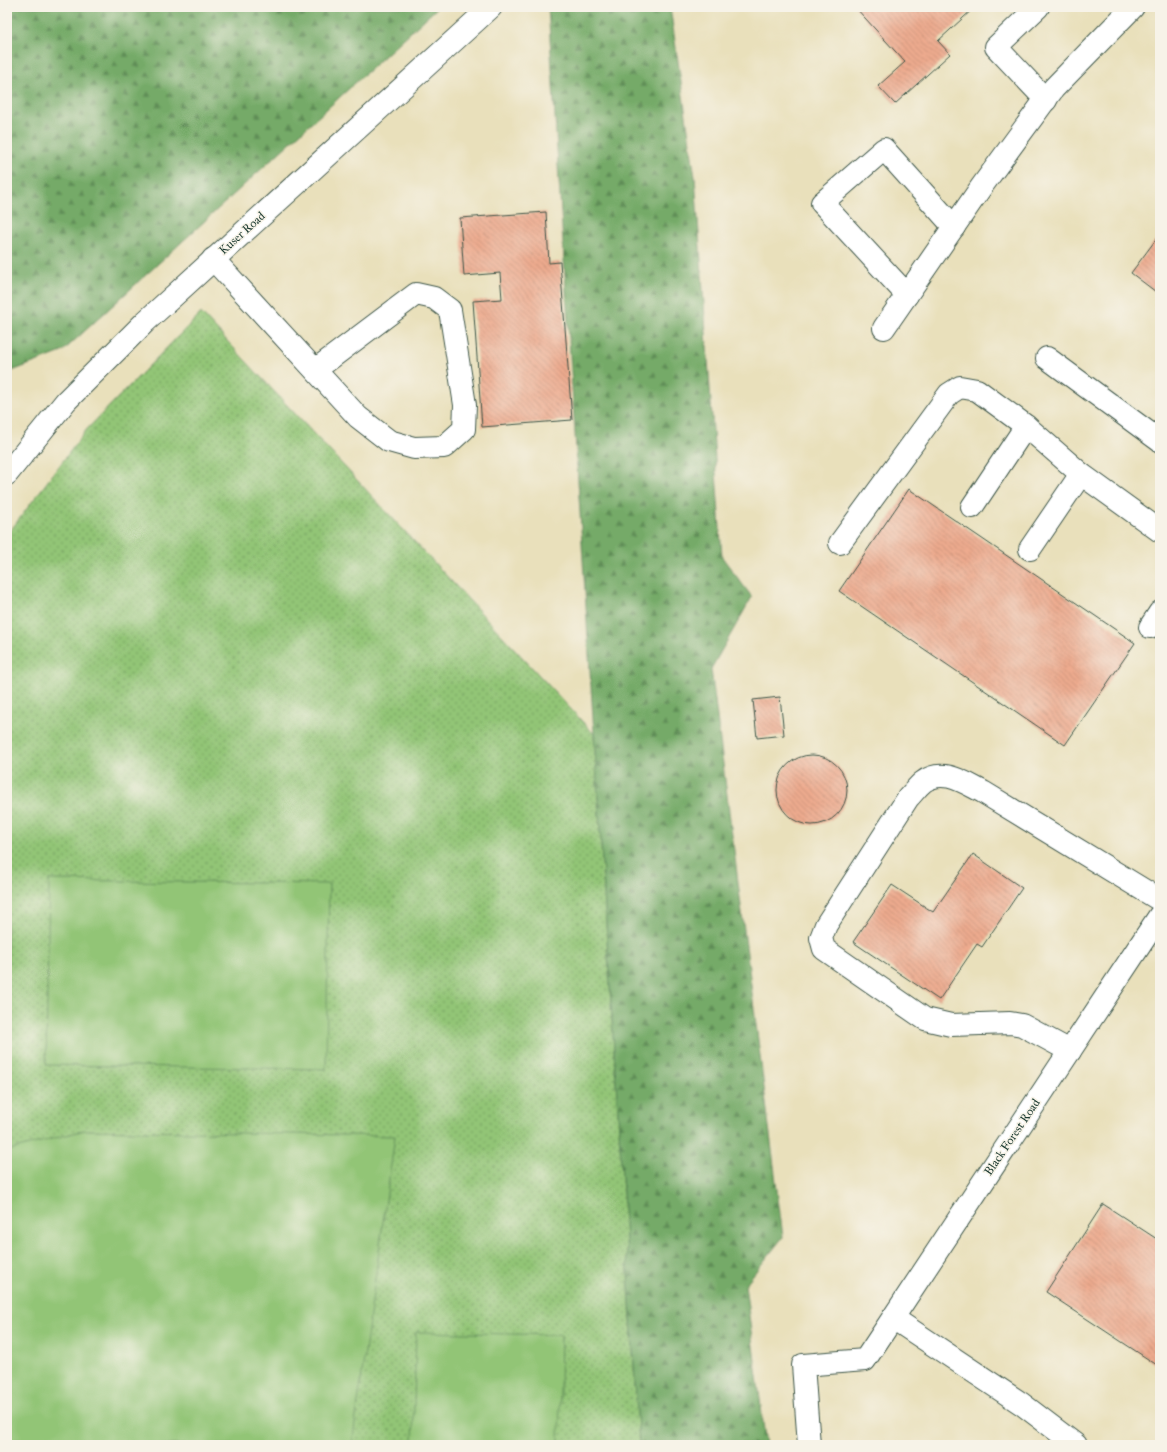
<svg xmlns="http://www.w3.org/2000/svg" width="1167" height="1452" viewBox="0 0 1167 1452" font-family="'IM FELL Great Primer',serif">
  <defs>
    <pattern id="grass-dots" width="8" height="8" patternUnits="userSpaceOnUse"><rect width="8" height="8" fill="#92c576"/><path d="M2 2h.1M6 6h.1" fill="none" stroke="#77a162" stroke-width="1.8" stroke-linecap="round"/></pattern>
    <pattern id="forest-firs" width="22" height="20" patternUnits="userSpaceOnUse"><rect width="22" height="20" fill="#75aa67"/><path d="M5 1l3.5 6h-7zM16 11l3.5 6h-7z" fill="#5f8c56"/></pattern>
    <pattern id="building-back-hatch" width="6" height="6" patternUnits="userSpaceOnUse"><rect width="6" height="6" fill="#edaa8e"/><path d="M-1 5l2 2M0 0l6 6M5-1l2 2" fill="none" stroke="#bf8c75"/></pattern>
  </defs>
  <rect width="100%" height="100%" fill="#f7f3e8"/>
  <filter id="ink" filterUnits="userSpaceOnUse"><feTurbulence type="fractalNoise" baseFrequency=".025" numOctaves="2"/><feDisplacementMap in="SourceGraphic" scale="8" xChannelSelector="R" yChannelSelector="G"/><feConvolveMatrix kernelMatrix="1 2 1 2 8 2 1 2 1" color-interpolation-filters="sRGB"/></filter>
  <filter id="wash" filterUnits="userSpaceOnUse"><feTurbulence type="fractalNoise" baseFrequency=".012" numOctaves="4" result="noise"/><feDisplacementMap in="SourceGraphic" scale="16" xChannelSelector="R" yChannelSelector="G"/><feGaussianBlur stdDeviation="0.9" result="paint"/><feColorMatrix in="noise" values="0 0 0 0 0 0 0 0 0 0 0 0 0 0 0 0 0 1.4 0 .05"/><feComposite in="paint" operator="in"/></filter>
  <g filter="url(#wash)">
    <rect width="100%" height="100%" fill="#e9e0bb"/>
    <path fill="url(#grass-dots)" stroke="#588155" d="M201,313L594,734L639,1445H7V535L87,429Z"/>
    <g fill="url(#forest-firs)" stroke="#4a744e">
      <path d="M7,7H438L62,352L7,373Z"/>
      <path d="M548,7H670L695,177L722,557L752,597L711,669L783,1237L745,1285L766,1445H639Z"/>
    </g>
    <g fill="#92c576" stroke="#588155">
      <path d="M49,880L329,884L326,1069L46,1065Z"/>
      <path d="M85,1130L395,1136L352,1445H7V1151Z"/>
      <path d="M416,1332L561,1335L559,1445H413Z"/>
    </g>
    <g id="blocks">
      <g fill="url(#building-back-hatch)">
        <path d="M855,7H975L938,41L950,54L895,104L878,86L905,62Z"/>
        <path d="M546,212L549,263L560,262L572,420L482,427L473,301L502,299L500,273L464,276L460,218Z"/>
        <path d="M1160,234V295L1131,273Z"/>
        <path d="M909,489L1135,643L1065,745L839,591Z"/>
        <path d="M780,697L784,735L757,738L753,700Z"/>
        <circle cx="812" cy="790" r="35"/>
        <path d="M973,854L1022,888L982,947L977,944L939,1000L853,942L892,885L933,912Z"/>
        <path d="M1103,1204L1160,1241V1367L1046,1292Z"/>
      </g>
    </g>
  </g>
  <g filter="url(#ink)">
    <use href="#blocks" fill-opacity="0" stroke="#3d5548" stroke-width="1"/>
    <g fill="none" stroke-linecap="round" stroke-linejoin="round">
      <defs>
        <g id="minor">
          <path d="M1038,7L996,47L1046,100"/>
          <path d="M213,259L358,417L389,441L414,448L444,447L464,429L465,405L450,310L434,298L416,294L315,370"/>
          <path d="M907,295L822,203L884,149L954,227"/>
          <path d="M884,328L982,186L1054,88L1133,7"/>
          <path d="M1047,358L1160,441"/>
          <path d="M7,474L66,401L145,322L491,7"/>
          <path d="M972,507L1026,426"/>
          <path d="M840,543L949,394L960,387L977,390L1026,426L1081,474L1160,531"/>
          <path d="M1030,549L1081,474"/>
          <path d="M1150,627L1160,612"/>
          <path d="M1070,1051L1022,1025L1010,1023L951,1025L925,1019L824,949L821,938L826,925L908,798C913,793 917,787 923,782C943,767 965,783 983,792L1160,900"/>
          <path d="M893,1318L1022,1404L1076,1445"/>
          <path d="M809,1445L803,1365L865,1360L1160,915"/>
        </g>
      </defs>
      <use href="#minor" stroke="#3d5548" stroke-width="24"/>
      <use href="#minor" stroke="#fff" stroke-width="22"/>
    </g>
  </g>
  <g text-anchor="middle" stroke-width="3" stroke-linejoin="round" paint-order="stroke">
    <g font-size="12" fill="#1f3d34" stroke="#f7f3e8">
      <text transform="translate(242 233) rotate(-42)" y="4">Kuser Road</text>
      <text transform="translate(1012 1137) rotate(-56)" y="4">Black Forest Road</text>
    </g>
  </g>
  <rect width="1167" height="1452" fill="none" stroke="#f7f3e8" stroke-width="24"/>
</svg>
